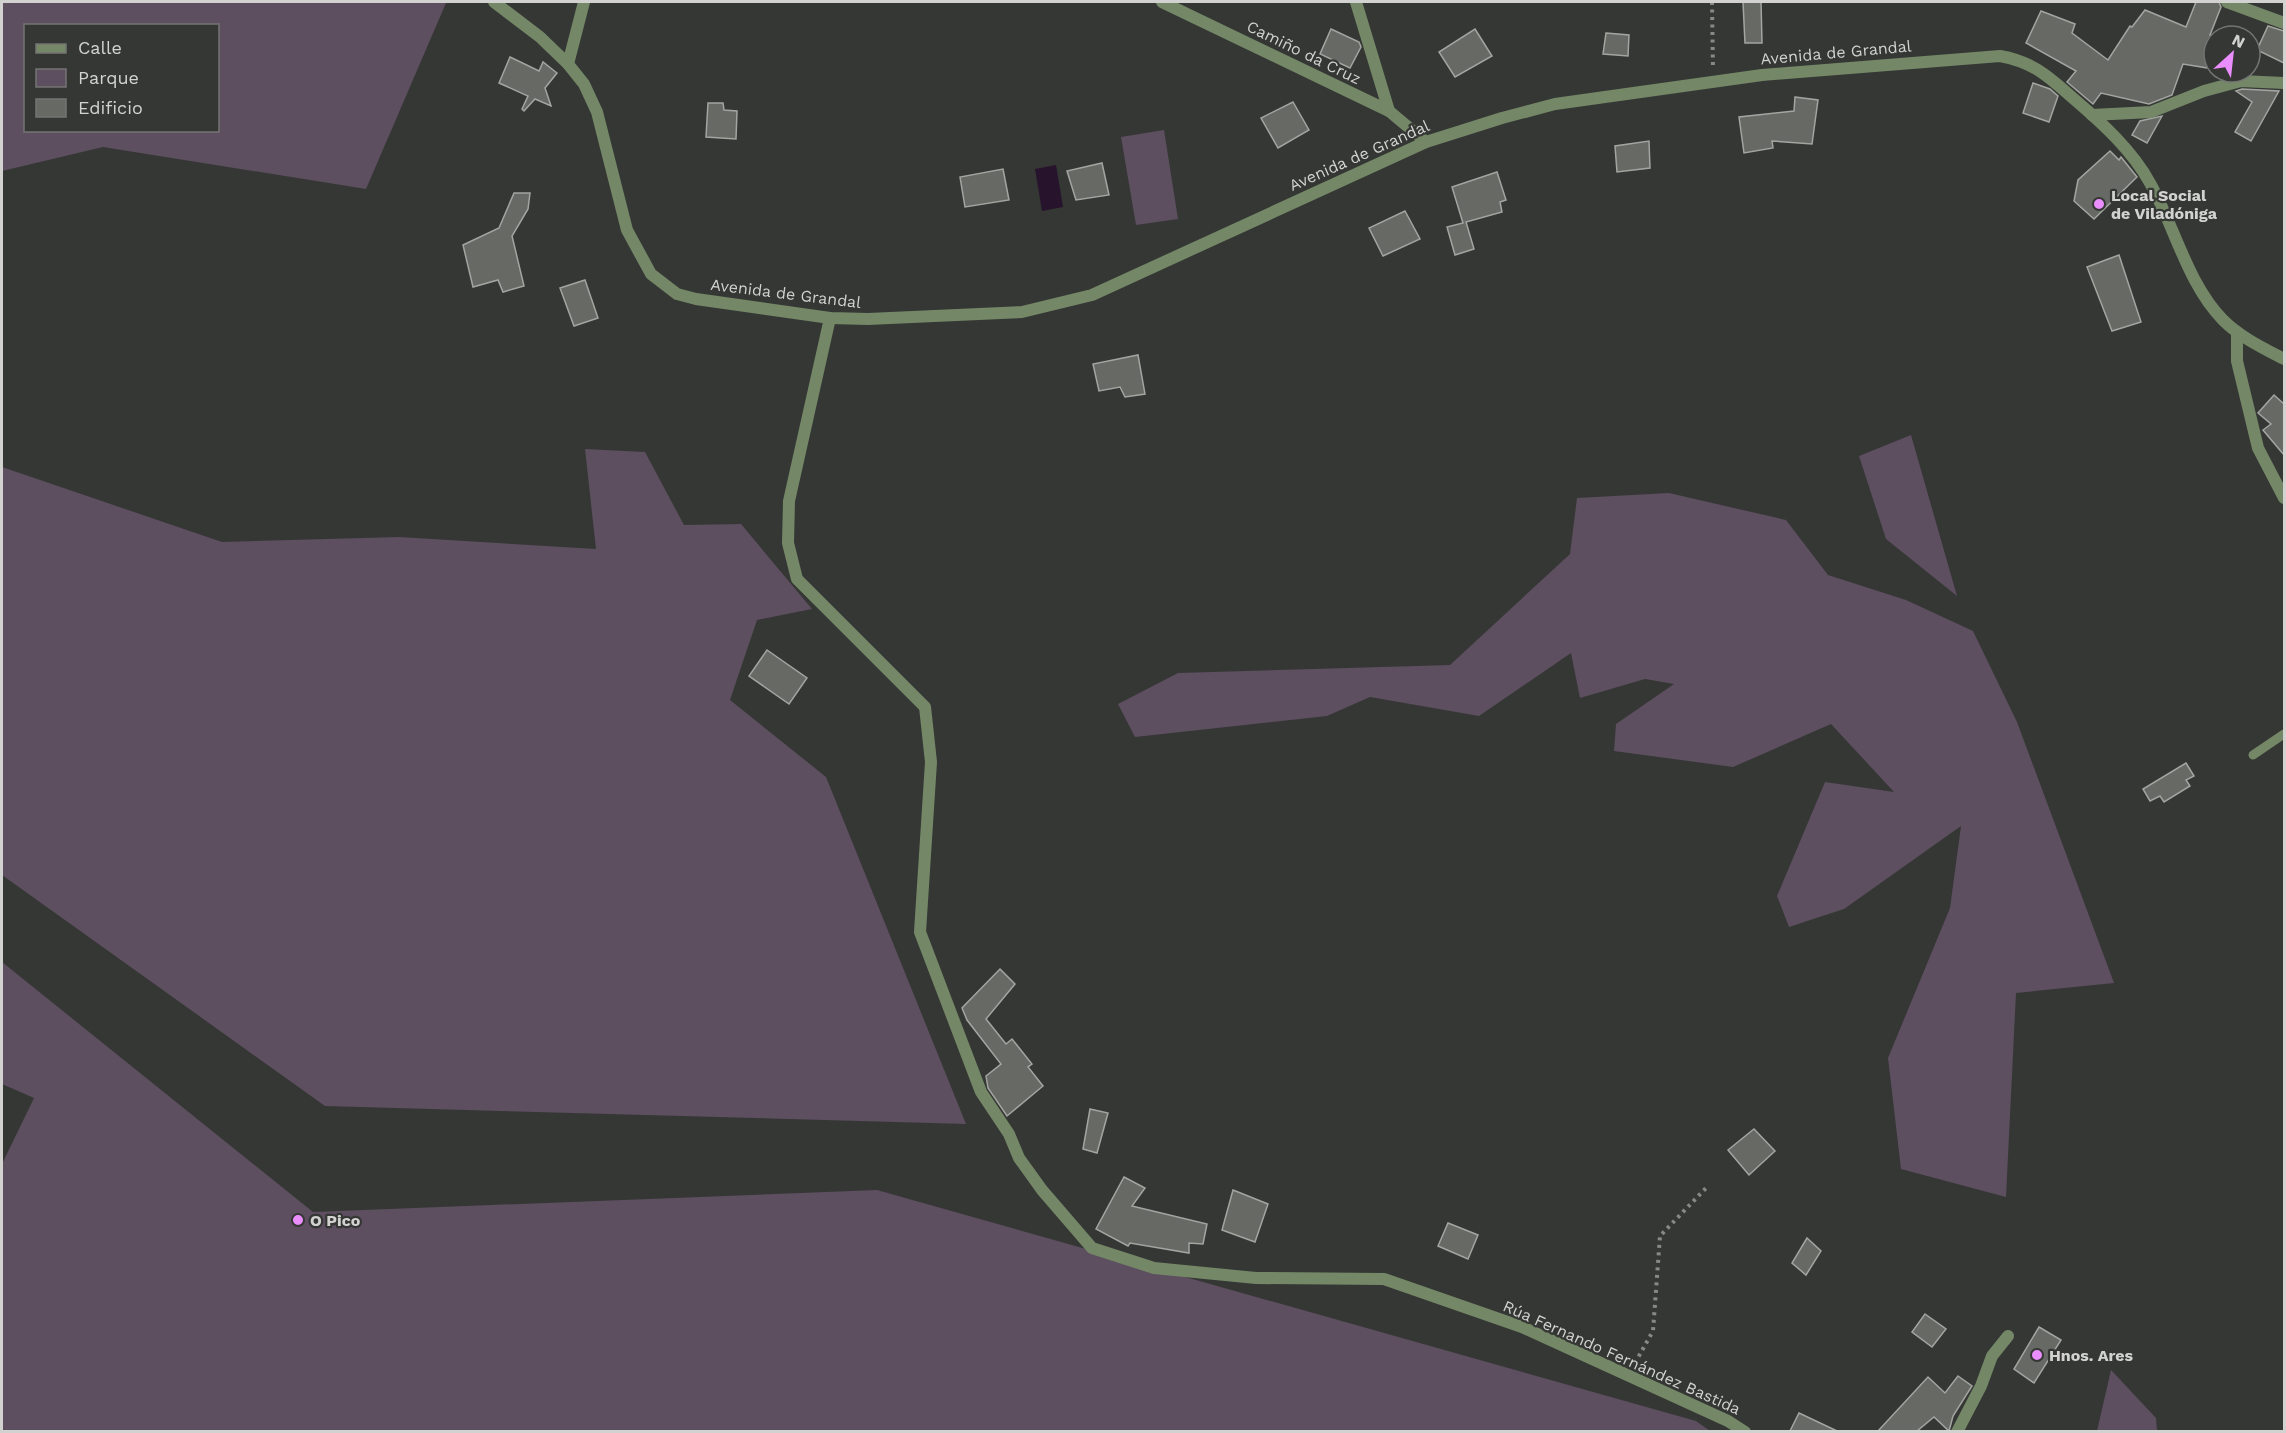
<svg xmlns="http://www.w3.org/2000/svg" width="2286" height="1433" viewBox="0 0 2286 1433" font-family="'Work Sans',sans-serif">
  <rect width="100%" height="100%" fill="#353734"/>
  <g fill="#5d4e60" fill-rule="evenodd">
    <path d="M2,2H444L446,3L366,189L103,147L2,171ZM26,26H218V130H26Z"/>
    <path d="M1164,130L1178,219L1136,225L1121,137Z"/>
    <path d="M1911,435L1957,596L1886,539L1859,456Z"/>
    <path d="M585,449L645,452L684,525L741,524L812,609L757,620L730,700L826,777L966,1124L325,1106L2,875V467L222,542L399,537L596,549Z"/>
    <path d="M1669,493L1786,520L1828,575L1906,600L1973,631L2017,722L2114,983L2016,993L2006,1197L1901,1169L1888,1058L1950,908L1961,826L1844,909L1789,927L1777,896L1825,782L1894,792L1831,724L1733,767L1614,751L1616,724L1674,684L1645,679L1580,698L1571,653L1479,716L1370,697L1327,716L1135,737L1118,704L1178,673L1450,665L1570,554L1577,498Z"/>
    <path d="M2,962L313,1212L877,1190L1696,1421L1710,1431H2V1164L34,1098L2,1084Z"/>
    <path d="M2111,1370L2156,1418L2157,1431H2097Z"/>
  </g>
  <path fill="#27132b" d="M1056,165L1063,207L1042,211L1035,169Z"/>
  <g fill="#676965" stroke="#a3a5a1" stroke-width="1.5">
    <path d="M1743,2H1761L1762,43H1745Z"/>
    <path d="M2196,2H2219L2221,7L2210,35H2214V69L2183,64L2172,95L2149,104L2101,93L2093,104L2067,82L2076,71L2026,43L2041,11L2075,24L2072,33L2108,60L2130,26L2132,27L2145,10L2186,27Z"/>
    <path d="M2268,26L2284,31V63L2257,50Z"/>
    <path d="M1331,29L1359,42L1361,47L1350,68L1320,54Z"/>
    <path d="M1475,29L1492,56L1455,77L1439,52Z"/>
    <path d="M1606,33L1629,35L1628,56L1603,54Z"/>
    <path d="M510,57L539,71L543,62L557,73L545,88L551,106L535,99L524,111L522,109L528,96L499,83Z"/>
    <path d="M2033,83L2050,89L2058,96L2049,122L2023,113Z"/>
    <path d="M2242,89L2279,91L2251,141L2235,132L2252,102L2236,91Z"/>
    <path d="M1795,97L1818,100L1812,144L1772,141L1773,148L1744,153L1739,117L1794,111Z"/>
    <path d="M1293,102L1309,130L1278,148L1261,118Z"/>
    <path d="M708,103H723L724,110L737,111L736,139L706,137Z"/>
    <path d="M2162,116L2147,143L2132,135L2140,121Z"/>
    <path d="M1649,141L1650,168L1617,172L1615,146Z"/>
    <path d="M2110,151L2119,160L2121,157L2137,177L2094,219L2074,201L2078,180Z"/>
    <path d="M1102,163L1109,195L1076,200L1067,171Z"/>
    <path d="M1003,169L1009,200L965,207L960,177Z"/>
    <path d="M1497,172L1506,200L1500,202L1502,212L1466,222L1474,249L1455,255L1447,227L1463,223L1452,187Z"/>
    <path d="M514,193H530L528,209L512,236L524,286L503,292L498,280L473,287L463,245L499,228Z"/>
    <path d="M1405,211L1420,239L1383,256L1369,228Z"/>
    <path d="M2119,255L2141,322L2112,331L2087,267Z"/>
    <path d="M585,280L598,318L574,326L560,288Z"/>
    <path d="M1138,355L1145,394L1125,397L1120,387L1099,391L1093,364Z"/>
    <path d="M2274,395L2284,404V455L2263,430L2271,424L2258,413Z"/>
    <path d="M767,650L807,678L789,704L749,676Z"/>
    <path d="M2186,763L2194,776L2186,780L2190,786L2164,802L2160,796L2150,801L2143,789Z"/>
    <path d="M1000,969L1015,984L986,1019L1006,1044L1012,1039L1032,1064L1028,1067L1043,1086L1007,1116L988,1088L986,1076L1001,1064L967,1020L962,1008Z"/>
    <path d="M1090,1109L1108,1113L1097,1153L1083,1149Z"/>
    <path d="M1754,1129L1775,1151L1749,1175L1728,1150Z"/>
    <path d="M1124,1177L1145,1188L1132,1206L1207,1224L1203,1244L1189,1243V1253L1130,1243L1128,1246L1096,1229Z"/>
    <path d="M1233,1190L1268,1204L1255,1242L1222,1230Z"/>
    <path d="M1448,1223L1478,1235L1468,1259L1438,1246Z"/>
    <path d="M1807,1238L1821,1251L1806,1275L1792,1263Z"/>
    <path d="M1925,1314L1946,1329L1932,1347L1912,1332Z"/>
    <path d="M2039,1327L2061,1340L2034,1383L2014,1369Z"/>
    <path d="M1958,1376L1972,1386L1953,1416L1949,1431L1934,1417L1917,1431H1878L1928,1377L1945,1393Z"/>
    <path d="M1799,1413L1837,1431H1790Z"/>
  </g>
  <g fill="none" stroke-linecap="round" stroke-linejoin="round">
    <g stroke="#888987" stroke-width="4" stroke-dasharray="3 4.5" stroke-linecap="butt">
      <path d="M1712,2L1713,69"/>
      <path d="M1635,1363L1653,1331L1660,1236L1706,1188"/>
    </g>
    <path stroke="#748767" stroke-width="9" d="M2253,755L2284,734"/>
    <g stroke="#748767" stroke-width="12">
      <path d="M1162,2L1389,111L1426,142"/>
      <path d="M1356,2L1389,111"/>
      <path d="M2227,2L2284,23"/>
      <path d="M568,64L584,2"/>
      <path d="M2092,115L2151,112L2204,91L2241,81L2284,83"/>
      <path d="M830,318L789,501L788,543L797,579L925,707L931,762L920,932L981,1092L1009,1134L1019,1158L1042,1190L1092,1248L1154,1268L1256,1278L1384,1279L1522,1327L1728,1421L1745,1432"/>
      <path d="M2237,332V361L2258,448L2284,498"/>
      <path d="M1957,1432L1981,1386L1992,1356L2008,1336"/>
    </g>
    <path stroke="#748767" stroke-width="12" d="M494,2L540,37L568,64L584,84L597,112L627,230L651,274L677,294L696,299L830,318L868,319L1022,312L1092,295L1426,142L1502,118L1555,104L1762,75L2000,56C2034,62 2049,77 2074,99C2102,123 2132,150 2150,183C2175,227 2187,283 2223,320C2240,337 2263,348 2284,359"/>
  </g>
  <g fill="#ea8dfd" stroke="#353734" stroke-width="2">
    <circle cx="2099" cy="204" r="6"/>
    <circle cx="298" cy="1220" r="6"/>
    <circle cx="2037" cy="1355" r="6"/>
  </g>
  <g text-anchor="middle" stroke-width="4.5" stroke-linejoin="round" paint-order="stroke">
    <g font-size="16" fill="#d2d3d1" stroke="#353734">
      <text transform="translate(1304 52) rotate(26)" y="6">Camiño da Cruz</text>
      <text transform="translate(1836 52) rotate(-5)" y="6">Avenida de Grandal</text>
      <text transform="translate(1359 155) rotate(-24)" y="6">Avenida de Grandal</text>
      <text transform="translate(786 293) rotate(7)" y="6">Avenida de Grandal</text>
      <text transform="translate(1622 1357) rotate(24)" y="6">Rúa Fernando Fernández Bastida</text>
    </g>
    <g font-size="16" font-weight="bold" fill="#d2d3d1" stroke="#353734" text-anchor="start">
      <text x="2111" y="201">Local Social<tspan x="2111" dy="18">de Viladóniga</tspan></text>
      <text x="310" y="1226">O Pico</text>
      <text x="2049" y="1361">Hnos. Ares</text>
    </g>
  </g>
  <rect width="2286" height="1433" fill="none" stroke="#d2d3d1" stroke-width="6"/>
  <rect x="24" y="24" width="195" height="108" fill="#353734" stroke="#747573" stroke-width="1.5"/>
  <rect x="36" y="44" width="30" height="9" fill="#748767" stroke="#747573" stroke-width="1.5"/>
  <text x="78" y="54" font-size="18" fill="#d2d3d1">Calle</text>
  <rect x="36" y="69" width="30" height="18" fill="#5d4e60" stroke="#747573" stroke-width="1.5"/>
  <text x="78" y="84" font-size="18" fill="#d2d3d1">Parque</text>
  <rect x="36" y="99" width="30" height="18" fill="#676965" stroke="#747573" stroke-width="1.5"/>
  <text x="78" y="114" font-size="18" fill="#d2d3d1">Edificio</text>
  <g transform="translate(2232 54) rotate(27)"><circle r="28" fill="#353734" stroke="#747573" stroke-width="1.5"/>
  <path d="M0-4.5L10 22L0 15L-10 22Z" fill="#ea8dfd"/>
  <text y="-9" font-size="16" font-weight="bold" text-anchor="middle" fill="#d2d3d1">N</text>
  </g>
</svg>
